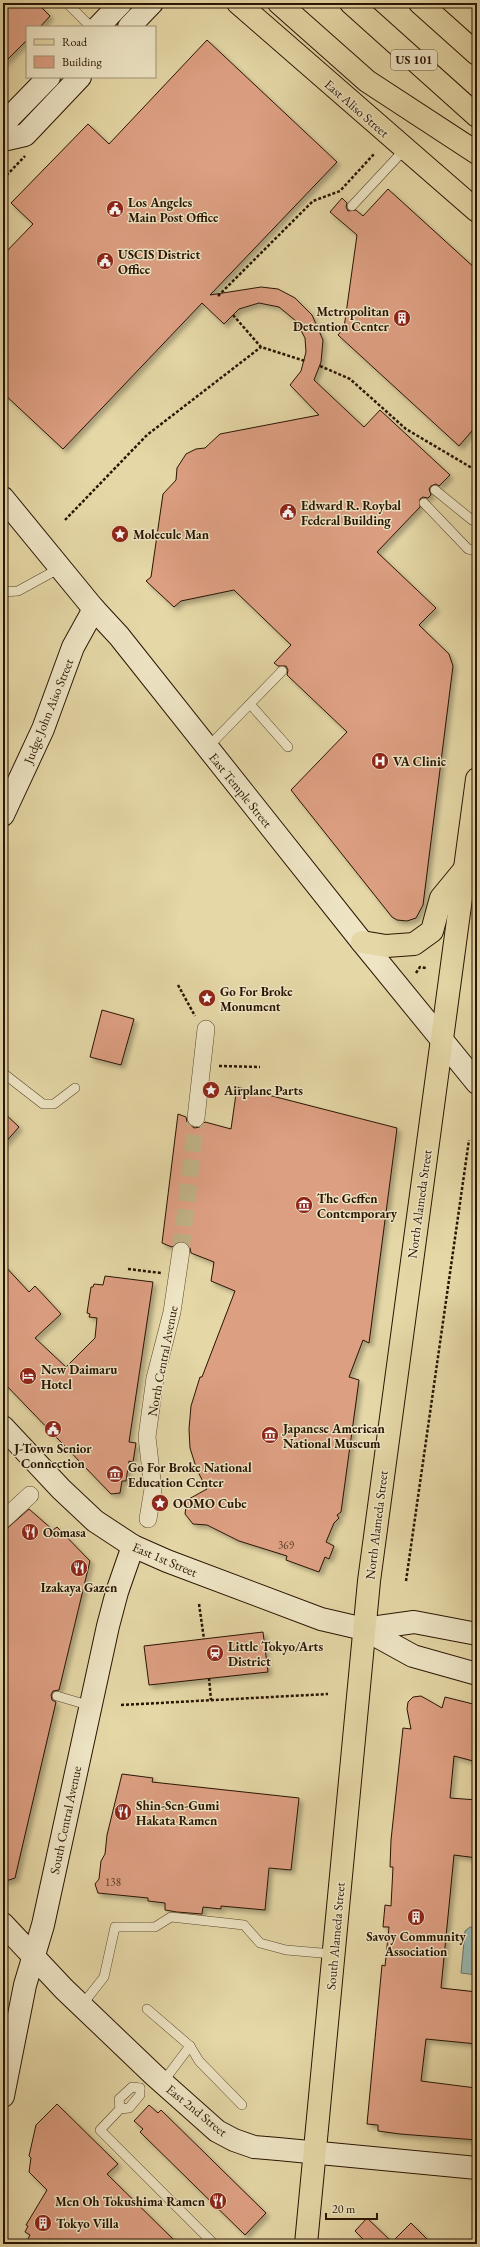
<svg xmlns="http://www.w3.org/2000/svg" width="480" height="2247" viewBox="0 0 480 2247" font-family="'EB Garamond',serif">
  <defs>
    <filter id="shadow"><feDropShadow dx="3.5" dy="3.5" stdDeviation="2" flood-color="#0004"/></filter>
  </defs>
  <rect width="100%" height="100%" fill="#e5d7a6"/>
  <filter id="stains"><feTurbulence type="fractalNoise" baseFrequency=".005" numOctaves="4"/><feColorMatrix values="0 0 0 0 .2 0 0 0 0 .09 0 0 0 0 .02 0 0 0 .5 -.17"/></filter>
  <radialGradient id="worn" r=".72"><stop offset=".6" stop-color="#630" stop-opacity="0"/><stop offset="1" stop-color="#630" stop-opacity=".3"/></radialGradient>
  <path fill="#98b8b0" stroke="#6c766a" d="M470,1927L476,1928C475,1944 477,1958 477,1975L461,1973L465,1931Z"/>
  <g fill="#dd9f82" stroke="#291402" filter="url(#shadow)">
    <path d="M3,3H37L50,16L40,27H27V40L3,64Z"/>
    <path d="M207,40L337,162L210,295L261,287L278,289L295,298L312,315L323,340L321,362L314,380L364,427L380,410L450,475L439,486L436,484L431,486L429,489L431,495L428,498L423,497L420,499V507L377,552L436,608L419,625L449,654L453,666L423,905L416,918L407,921L397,920L392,917L291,790L347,732L287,675L288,670L286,666H278L274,663L291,645L234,590L181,601L174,607L146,581L151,577L163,494L176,480L177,468L186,454L196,449L205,448L220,434L319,415L290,385L301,371L306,352L305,338L296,321L279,307L259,303L239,309L224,324L202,303L63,449L3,393V255L33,224L11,203L88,124L109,144Z"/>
    <path d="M388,189L477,270V425L459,446L338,335L344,328L357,235L330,212L342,198L347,203L346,207L348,211L356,210L363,216Z"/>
    <path d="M102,1010L134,1019L121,1065L90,1057Z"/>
    <path d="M237,1087L397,1128L369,1343L363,1340L349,1377L359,1380L341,1512L337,1515L339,1518L334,1523L326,1542L334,1546L329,1559L325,1557L319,1572L286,1560L287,1556L239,1541L207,1525L193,1524L185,1514L187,1500L207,1489L197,1470L190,1448L189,1429L191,1406L200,1377H202L235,1291L211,1281L214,1262L191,1253L190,1248L187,1243L178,1242L172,1247L162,1243L178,1114L186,1117L187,1122L194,1128L200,1127L205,1122L231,1129Z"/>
    <path d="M3,1112L19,1127L3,1145Z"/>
    <path d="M3,1264L29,1292L35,1286L61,1314L35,1338L66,1367L95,1338L97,1318L89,1317L90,1314L87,1313L91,1287H93L94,1284L103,1285L105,1276L153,1282L129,1442L136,1443L133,1462L129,1461L126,1481H122L120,1493L111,1494L3,1382Z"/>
    <path d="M29,1509L53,1530L57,1527L90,1561L59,1690L53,1691L51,1695L52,1700L56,1702L15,1878L3,1882V1532Z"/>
    <path d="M263,1632L268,1672L149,1685L144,1646Z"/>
    <path d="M421,1696L442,1708L445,1697L477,1705V1762L454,1756L450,1798L477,1800V1858L454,1855L441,1988L477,1992V2044L426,2039L421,2081L476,2088L474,2111H477V2140L400,2134L378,2131V2125L367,2124L382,1965L385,1966L389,1927H383L385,1905L391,1906L393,1867H390L391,1840L403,1728L411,1729L407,1709L408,1702L413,1697Z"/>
    <path d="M122,1774L153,1778L152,1782L299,1798L291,1870L269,1868L265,1910L221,1906V1909L203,1907L202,1914L177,1912L165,1910V1903L148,1901V1898L98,1893L95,1884L99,1879L101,1861L105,1854L107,1835Z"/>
    <path d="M57,2104L118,2164L107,2174L178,2244H36L28,2239L30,2235L25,2232L28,2226L26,2225L47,2190L29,2172L31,2158L29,2156L36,2125Z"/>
    <path d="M149,2105L158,2113L161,2110L266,2213L245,2235L140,2132L143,2129L134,2121Z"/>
    <path d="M367,2218L392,2242L411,2223L432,2244H368L355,2231Z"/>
  </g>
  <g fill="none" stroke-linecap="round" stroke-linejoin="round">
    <path stroke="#bfb085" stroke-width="17" stroke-dasharray="17 8" stroke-linecap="butt" d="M181,1251L196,1118"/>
    <defs>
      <g id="lane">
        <path d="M67,3L91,27"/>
        <path d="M352,206L405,149"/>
        <path d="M435,490L472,520L477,521"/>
        <path d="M424,503L468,549L477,551"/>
        <path d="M3,592L18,591L60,568"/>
        <path d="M250,704L288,747"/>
        <path d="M207,748L282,671"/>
        <path d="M3,1073L43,1104H54L75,1088"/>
        <path d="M57,1696L91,1706"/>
        <path d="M82,2005L104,1977L115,1927H155L171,1917L244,1925L260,1943L286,1950L333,1954"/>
        <path d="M147,2009L190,2046L199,2061L242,2105"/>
        <path d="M163,2082L190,2046"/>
        <path d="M140,2088V2095L129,2108L120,2109L100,2130L214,2244"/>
        <path d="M120,2109L119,2099L132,2087L140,2088"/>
      </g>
      <g id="street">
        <path d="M196,1118L206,1029"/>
        <path d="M148,1519L153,1489L147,1437L155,1378L172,1312L181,1251"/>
        <path d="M3,1520L30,1495"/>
      </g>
      <g id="secondary">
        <path d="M98,27L121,3"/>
        <path d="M129,27L152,3"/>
        <path d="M3,137L7,120L49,77"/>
        <path d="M3,140L25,135L80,77"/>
        <path d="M3,498L94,609L119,636L362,942L477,1083"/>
        <path d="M3,815L43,729L73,647L94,609"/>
        <path d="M3,1427L61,1489L95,1521L133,1546L167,1561L321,1619L364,1629L413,1656L477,1674"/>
        <path d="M364,1629L414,1622L477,1634"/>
        <path d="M3,1924L64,1989L154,2075L217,2131L234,2140L254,2147L278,2149L477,2168"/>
        <path d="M3,2096L25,1985L43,1925L108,1626L117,1592L133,1546"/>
      </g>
      <g id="primary">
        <path d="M238,3L477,211"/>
        <path d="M362,942L386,946L414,944L432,931L441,898L464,870"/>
        <path d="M306,2244L369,1581L477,779"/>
      </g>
      <g id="highway">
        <path d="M279,3L367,81L477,153"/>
        <path d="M351,3L477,116"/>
        <path d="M420,3L477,54"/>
      </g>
    </defs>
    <use href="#lane" stroke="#58452b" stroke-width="10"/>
    <use href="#street" stroke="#58452b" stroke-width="18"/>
    <use href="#secondary" stroke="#291402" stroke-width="24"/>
    <use href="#primary" stroke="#291402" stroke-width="24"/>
    <use href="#highway" stroke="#291402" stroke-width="24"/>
    <g stroke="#291402" stroke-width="2.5" stroke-dasharray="3 2" stroke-linecap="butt">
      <path d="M3,179L25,156"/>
      <path d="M218,296L313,201L340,191L374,154"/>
      <path d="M233,315L261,347L305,361"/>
      <path d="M320,366L350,379L406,429L477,471"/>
      <path d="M65,520L147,435L261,347"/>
      <path d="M416,973L420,967L426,968"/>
      <path d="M178,985L195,1016"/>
      <path d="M219,1066L260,1067"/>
      <path d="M128,1269L161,1273"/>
      <path d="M406,1581L469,1140"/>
      <path d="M199,1604L204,1639"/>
      <path d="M209,1678L211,1700"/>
      <path d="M121,1705L328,1694"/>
    </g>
    <use href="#lane" stroke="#eee5c5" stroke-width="9"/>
    <use href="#street" stroke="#eee5c5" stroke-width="17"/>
    <use href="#secondary" stroke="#eee5c5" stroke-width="22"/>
    <use href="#primary" stroke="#e5d7a6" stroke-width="22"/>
    <use href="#highway" stroke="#e5d7a6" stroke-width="22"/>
  </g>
  <defs>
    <symbol id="civic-disc" viewBox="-11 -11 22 22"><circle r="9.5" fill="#8f2418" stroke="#eee5c5"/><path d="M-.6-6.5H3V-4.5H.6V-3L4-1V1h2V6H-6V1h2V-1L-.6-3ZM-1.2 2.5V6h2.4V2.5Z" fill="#fff"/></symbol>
    <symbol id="building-disc" viewBox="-11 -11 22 22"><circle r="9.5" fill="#8f2418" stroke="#eee5c5"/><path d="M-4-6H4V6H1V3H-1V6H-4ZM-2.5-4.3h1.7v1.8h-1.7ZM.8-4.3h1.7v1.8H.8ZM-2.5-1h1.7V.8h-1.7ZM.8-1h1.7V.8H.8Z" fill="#fff"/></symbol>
    <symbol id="sight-disc" viewBox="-11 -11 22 22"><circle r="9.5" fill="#8f2418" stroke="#eee5c5"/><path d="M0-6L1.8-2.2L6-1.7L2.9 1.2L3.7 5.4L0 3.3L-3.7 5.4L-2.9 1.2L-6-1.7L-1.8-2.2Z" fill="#fff"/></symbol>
    <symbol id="hospital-disc" viewBox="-11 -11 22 22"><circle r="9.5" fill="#8f2418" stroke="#eee5c5"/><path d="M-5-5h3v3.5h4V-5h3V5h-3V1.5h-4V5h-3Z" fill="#fff"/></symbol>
    <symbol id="museum-disc" viewBox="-11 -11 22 22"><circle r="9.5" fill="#8f2418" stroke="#eee5c5"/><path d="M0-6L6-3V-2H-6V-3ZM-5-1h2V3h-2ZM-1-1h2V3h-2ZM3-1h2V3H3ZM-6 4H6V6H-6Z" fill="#fff"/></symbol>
    <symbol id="hotel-disc" viewBox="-11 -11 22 22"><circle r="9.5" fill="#8f2418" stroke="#eee5c5"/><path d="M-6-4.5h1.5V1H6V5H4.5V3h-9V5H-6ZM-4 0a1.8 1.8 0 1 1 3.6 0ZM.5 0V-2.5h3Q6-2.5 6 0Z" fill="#fff"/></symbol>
    <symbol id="restaurant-disc" viewBox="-11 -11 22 22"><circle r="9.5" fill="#8f2418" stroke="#eee5c5"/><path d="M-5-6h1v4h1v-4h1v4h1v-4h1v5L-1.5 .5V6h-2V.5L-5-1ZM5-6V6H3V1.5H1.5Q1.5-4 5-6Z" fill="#fff"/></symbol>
    <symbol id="station-disc" viewBox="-11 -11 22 22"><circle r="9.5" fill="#8f2418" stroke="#eee5c5"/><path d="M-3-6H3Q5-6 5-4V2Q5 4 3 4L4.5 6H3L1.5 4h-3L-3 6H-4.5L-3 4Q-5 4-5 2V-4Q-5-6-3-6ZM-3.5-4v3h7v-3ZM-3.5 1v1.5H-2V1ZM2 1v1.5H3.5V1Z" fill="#fff"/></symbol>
  </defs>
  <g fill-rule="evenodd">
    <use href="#civic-disc" x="105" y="199" width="20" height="20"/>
    <use href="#civic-disc" x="95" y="251" width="20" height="20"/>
    <use href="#building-disc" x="392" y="308" width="20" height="20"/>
    <use href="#civic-disc" x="278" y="502" width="20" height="20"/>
    <use href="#sight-disc" x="110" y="524" width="20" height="20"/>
    <use href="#hospital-disc" x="370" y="751" width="20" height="20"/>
    <use href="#sight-disc" x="197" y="988" width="20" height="20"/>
    <use href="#sight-disc" x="201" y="1080" width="20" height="20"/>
    <use href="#museum-disc" x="294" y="1195" width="20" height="20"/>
    <use href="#hotel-disc" x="18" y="1366" width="20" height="20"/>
    <use href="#civic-disc" x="43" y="1419" width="20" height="20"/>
    <use href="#museum-disc" x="260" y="1425" width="20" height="20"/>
    <use href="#museum-disc" x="105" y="1464" width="20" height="20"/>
    <use href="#sight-disc" x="150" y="1493" width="20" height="20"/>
    <use href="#restaurant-disc" x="20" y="1522" width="20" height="20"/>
    <use href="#restaurant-disc" x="69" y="1558" width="20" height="20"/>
    <use href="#station-disc" x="205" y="1643" width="20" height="20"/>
    <use href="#restaurant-disc" x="113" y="1802" width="20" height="20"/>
    <use href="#building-disc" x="406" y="1907" width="20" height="20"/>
    <use href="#restaurant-disc" x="208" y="2191" width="20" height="20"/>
    <use href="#building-disc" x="33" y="2213" width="20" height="20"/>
  </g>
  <g text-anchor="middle" stroke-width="3" stroke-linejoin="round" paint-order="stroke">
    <g font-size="11" fill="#563722">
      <text x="286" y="1549">369</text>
      <text x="113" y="1886">138</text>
    </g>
    <rect fill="#eee5c5" stroke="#64533c" stroke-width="1" x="391" y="50" width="46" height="20" rx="3"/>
    <g font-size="12" font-weight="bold" fill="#291402">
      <text x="414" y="64">US 101</text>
    </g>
    <g font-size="13" fill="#291402" stroke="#eee5c5">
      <text transform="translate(357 108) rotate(41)" y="5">East Aliso Street</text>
      <text transform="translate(48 711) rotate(-68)" y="5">Judge John Aiso Street</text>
      <text transform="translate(241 790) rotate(51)" y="5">East Temple Street</text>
      <text transform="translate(419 1204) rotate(-82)" y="5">North Alameda Street</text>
      <text transform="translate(162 1361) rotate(-79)" y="5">North Central Avenue</text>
      <text transform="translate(376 1525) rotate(-83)" y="5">North Alameda Street</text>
      <text transform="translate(165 1559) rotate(23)" y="5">East 1st Street</text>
      <text transform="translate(65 1820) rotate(-78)" y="5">South Central Avenue</text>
      <text transform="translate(335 1936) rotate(-85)" y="5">South Alameda Street</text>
      <text transform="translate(197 2110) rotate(39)" y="5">East 2nd Street</text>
    </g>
    <g font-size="13" font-weight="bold" fill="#291402" stroke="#eee5c5" text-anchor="start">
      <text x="128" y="207">Los Angeles<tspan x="128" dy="15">Main Post Office</tspan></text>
      <text x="118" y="259">USCIS District<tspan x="118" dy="15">Office</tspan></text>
      <text x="389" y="316" text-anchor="end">Metropolitan<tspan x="389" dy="15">Detention Center</tspan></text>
      <text x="301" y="510">Edward R. Roybal<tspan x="301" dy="15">Federal Building</tspan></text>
      <text x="133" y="539">Molecule Man</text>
      <text x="393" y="766">VA Clinic</text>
      <text x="220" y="996">Go For Broke<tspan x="220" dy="15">Monument</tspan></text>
      <text x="224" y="1095">Airplane Parts</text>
      <text x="317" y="1203">The Geffen<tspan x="317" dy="15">Contemporary</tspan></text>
      <text x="41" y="1374">New Daimaru<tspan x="41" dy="15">Hotel</tspan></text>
      <text x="283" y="1433">Japanese American<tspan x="283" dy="15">National Museum</tspan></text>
      <text x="53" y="1453" text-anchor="middle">J-Town Senior<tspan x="53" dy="15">Connection</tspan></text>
      <text x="128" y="1472">Go For Broke National<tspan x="128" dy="15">Education Center</tspan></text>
      <text x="173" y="1508">OOMO Cube</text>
      <text x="43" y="1537">Oomasa</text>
      <text x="79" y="1592" text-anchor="middle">Izakaya Gazen</text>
      <text x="228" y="1651">Little Tokyo/Arts<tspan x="228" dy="15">District</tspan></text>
      <text x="136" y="1810">Shin-Sen-Gumi<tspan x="136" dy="15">Hakata Ramen</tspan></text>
      <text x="416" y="1941" text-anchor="middle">Savoy Community<tspan x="416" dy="15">Association</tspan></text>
      <text x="205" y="2206" text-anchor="end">Men Oh Tokushima Ramen</text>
      <text x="56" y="2228">Tokyo Villa</text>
    </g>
  </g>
  <rect width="480" height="2247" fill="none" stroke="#e5d7a6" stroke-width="16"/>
  <rect x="4" y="4" width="472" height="2239" fill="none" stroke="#291402" stroke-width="2"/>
  <rect x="8" y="8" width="464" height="2231" fill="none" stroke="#291402"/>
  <rect x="26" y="26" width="130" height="52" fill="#eee5c5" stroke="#9f9177"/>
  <rect x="34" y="39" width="20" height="6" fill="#e5d7a6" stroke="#9f9177"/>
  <text x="62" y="46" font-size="12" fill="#291402">Road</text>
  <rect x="34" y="56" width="20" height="12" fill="#dd9f82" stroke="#9f9177"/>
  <text x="62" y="66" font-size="12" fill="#291402">Building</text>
  <path d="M326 2213v6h51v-6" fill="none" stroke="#291402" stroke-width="2"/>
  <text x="332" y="2213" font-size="12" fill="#291402" stroke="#eee5c5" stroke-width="3" paint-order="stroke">20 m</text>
  <rect width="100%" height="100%" filter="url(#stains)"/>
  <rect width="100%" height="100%" fill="url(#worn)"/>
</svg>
